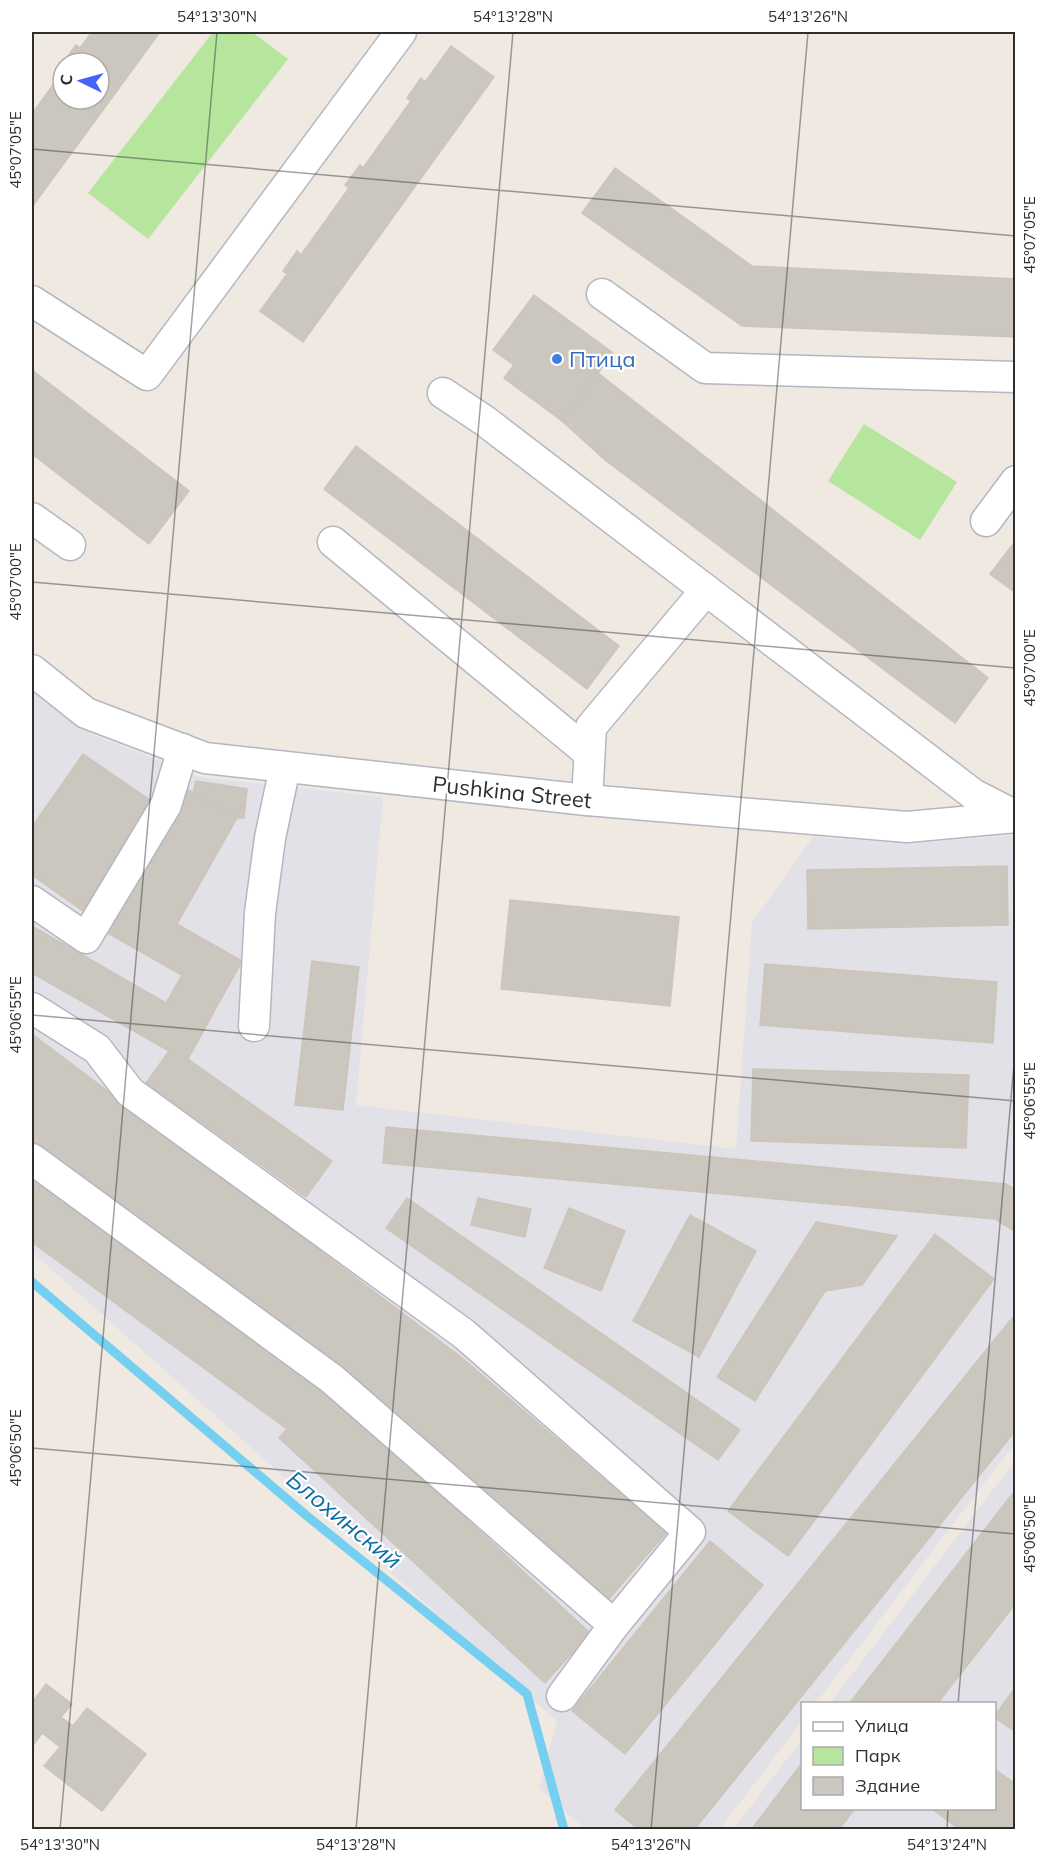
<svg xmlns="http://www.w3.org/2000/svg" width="1047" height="1861" viewBox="0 0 1047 1861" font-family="Mulish,sans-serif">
  <rect width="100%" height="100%" fill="#efe9e1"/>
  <g fill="#e3e1e8">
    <path d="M32,691L82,730L199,777L383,797L356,1105L736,1149L752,923L813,837L908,844L1015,835V1443L816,1703L802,1704V1721L720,1829H585L539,1788L557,1721L32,1252Z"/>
    <path d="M1015,1461V1829L733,1830L802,1739V1808H994V1704L830,1703Z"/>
  </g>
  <g fill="#b6e59e">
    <path d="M213,32H252L288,59L148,239L88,193Z"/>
    <path d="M864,424L957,482L920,540L828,481Z"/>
  </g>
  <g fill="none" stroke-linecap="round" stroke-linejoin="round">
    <path stroke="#75cff0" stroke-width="9" d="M32,1282L307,1516L527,1694L564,1830"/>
  </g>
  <g fill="#cbc7bf" stroke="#cbc5ba" stroke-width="1.5">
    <path d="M92,32H160L32,207V114L63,71V99H99V63L62,64L76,45L80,48Z"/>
    <path d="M451,46L494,77L303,342L260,311L287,274L283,271L297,251L301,255L349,188L345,185L360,165L363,168L411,101L407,98L421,78L425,82Z"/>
    <path d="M615,168L752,266L1016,279V337L742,326L582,213Z"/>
    <path d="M534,295L613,353L562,421L504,378L514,365L493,350Z"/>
    <path d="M32,370L189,491L149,544L32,454Z"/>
    <path d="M598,373L988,678L955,723L605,460L562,421Z"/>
    <path d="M356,446L619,646L587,689L324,489Z"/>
    <path d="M1016,540V593L990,574Z"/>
    <path d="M83,754L157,805L83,911L32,875V827Z"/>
    <path d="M196,781L247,789L244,818H237L193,793Z"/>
    <path d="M185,788L237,818L177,924L242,961L188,1059L332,1161L306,1197L146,1083L169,1051L32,973V926L166,1003L182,975L104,931Z"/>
    <path d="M1007,866L1008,925L808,929L807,870Z"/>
    <path d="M510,900L679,917L670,1006L501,989Z"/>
    <path d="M312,961L359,967L343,1110L295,1105Z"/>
    <path d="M765,964L997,982L993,1043L760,1025Z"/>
    <path d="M32,1034L461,1357L666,1533L609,1599L409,1427L32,1144Z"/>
    <path d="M753,1069L969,1075L966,1148L751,1141Z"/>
    <path d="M386,1127L1006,1184L1016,1190V1232L995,1219L383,1163Z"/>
    <path d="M32,1174L325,1388L590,1633L545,1683L279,1438L287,1429L32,1242Z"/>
    <path d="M407,1198L740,1430L718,1460L386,1228Z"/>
    <path d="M478,1198L531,1209L525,1237L471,1225Z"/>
    <path d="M569,1208L625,1231L601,1291L544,1268Z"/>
    <path d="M690,1215L756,1251L699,1357L633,1321Z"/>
    <path d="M816,1222L897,1236L862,1285L825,1291L755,1401L717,1377Z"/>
    <path d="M935,1234L994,1279L788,1556L728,1511Z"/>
    <path d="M1016,1313V1430L694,1830H639L615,1810Z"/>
    <path d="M1013,1493L1016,1495V1603L937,1704H849Z"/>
    <path d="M710,1541L763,1585L625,1754L572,1711Z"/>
    <path d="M46,1684L72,1704L61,1717L73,1726L87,1708L146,1754L102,1811L44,1766L60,1747L42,1733L32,1747V1703Z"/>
    <path d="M1016,1686V1732L994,1717Z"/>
    <path d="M802,1763V1808H855L839,1830H751Z"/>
    <path d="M994,1769L1016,1784V1830H960L931,1808H994Z"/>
  </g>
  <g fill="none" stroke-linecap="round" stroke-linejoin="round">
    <defs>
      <g id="minor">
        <path d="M602,294L705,368L1016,377"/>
        <path d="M32,301L147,375L401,32"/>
        <path d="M443,393L485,421L706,590"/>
        <path d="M32,518L70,545"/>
        <path d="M986,521L1016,481"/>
        <path d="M333,542L589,753"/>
        <path d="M32,670L86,713L205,758L587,800L907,827L1016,817"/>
        <path d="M587,800L591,727L706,590L973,794L1016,816"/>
        <path d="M32,901L86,938L166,805L183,749"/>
        <path d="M32,1008L97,1049L130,1092L464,1334L690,1532L614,1625L562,1696"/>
        <path d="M254,1026L260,913L270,838L285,767"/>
        <path d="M32,1159L332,1379L614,1625"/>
      </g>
    </defs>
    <use href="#minor" stroke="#b4b7c1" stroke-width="33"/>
    <use href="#minor" stroke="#fff" stroke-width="30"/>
  </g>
  <path fill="none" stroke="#2e2e2e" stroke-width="1.5" stroke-opacity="0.45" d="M32,149L1016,236M32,582L1016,668M32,1015L1016,1101M32,1448L1016,1534M958,1704L1016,1041M60,1830L217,32M356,1830L513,32M651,1830L808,32M947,1830L948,1808"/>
  <circle fill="#3f7fe0" stroke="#fff" stroke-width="2" cx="557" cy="359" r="6"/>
  <g text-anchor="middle" stroke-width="4.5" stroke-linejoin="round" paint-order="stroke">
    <g font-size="22" fill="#366cbe" stroke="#fff" text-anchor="start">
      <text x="569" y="367">Птица</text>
    </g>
    <g font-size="22" fill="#2e2e2e" stroke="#fff">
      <text transform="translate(512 792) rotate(6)" y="8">Pushkina Street</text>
    </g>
    <g font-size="24" font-style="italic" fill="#0d6fa3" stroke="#fff">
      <text transform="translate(344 1520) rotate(39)" y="8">Блохинский</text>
    </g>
  </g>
  <rect width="1047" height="1861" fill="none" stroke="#ffffff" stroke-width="66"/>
  <rect x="801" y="1702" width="195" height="108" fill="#ffffff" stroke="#ababab" stroke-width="1.5"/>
  <rect x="813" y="1722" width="30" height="9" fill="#ffffff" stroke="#ababab" stroke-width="1.5"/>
  <text x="855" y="1732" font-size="18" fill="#2e2e2e">Улица</text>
  <rect x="813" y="1747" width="30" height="18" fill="#b6e59e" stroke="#ababab" stroke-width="1.5"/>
  <text x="855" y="1762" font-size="18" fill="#2e2e2e">Парк</text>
  <rect x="813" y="1777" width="30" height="18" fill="#cbc7bf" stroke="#ababab" stroke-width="1.5"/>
  <text x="855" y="1792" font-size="18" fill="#2e2e2e">Здание</text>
  <g transform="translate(81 81) rotate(275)"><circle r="28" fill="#ffffff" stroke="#ababab" stroke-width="1.5"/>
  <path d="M0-4.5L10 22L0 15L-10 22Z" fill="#4264fb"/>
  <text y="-9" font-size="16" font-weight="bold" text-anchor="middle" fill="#2e2e2e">С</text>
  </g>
  <rect x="33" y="33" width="981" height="1795" fill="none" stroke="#2e2e2e" stroke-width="2"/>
  <g font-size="15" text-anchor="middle" fill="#2e2e2e">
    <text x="217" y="22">54°13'30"N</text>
    <text x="513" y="22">54°13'28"N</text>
    <text x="808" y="22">54°13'26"N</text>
    <text transform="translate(16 150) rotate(-90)" y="5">45°07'05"E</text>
    <text transform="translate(1030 235) rotate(-90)" y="5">45°07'05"E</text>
    <text transform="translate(16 582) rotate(-90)" y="5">45°07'00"E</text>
    <text transform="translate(1030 668) rotate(-90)" y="5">45°07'00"E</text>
    <text transform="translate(16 1015) rotate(-90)" y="5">45°06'55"E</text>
    <text transform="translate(1030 1101) rotate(-90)" y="5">45°06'55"E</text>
    <text transform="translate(16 1448) rotate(-90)" y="5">45°06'50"E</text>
    <text transform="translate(1030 1534) rotate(-90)" y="5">45°06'50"E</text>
    <text x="60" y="1850">54°13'30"N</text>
    <text x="356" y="1850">54°13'28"N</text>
    <text x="651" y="1850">54°13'26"N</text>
    <text x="947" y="1850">54°13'24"N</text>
  </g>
</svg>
